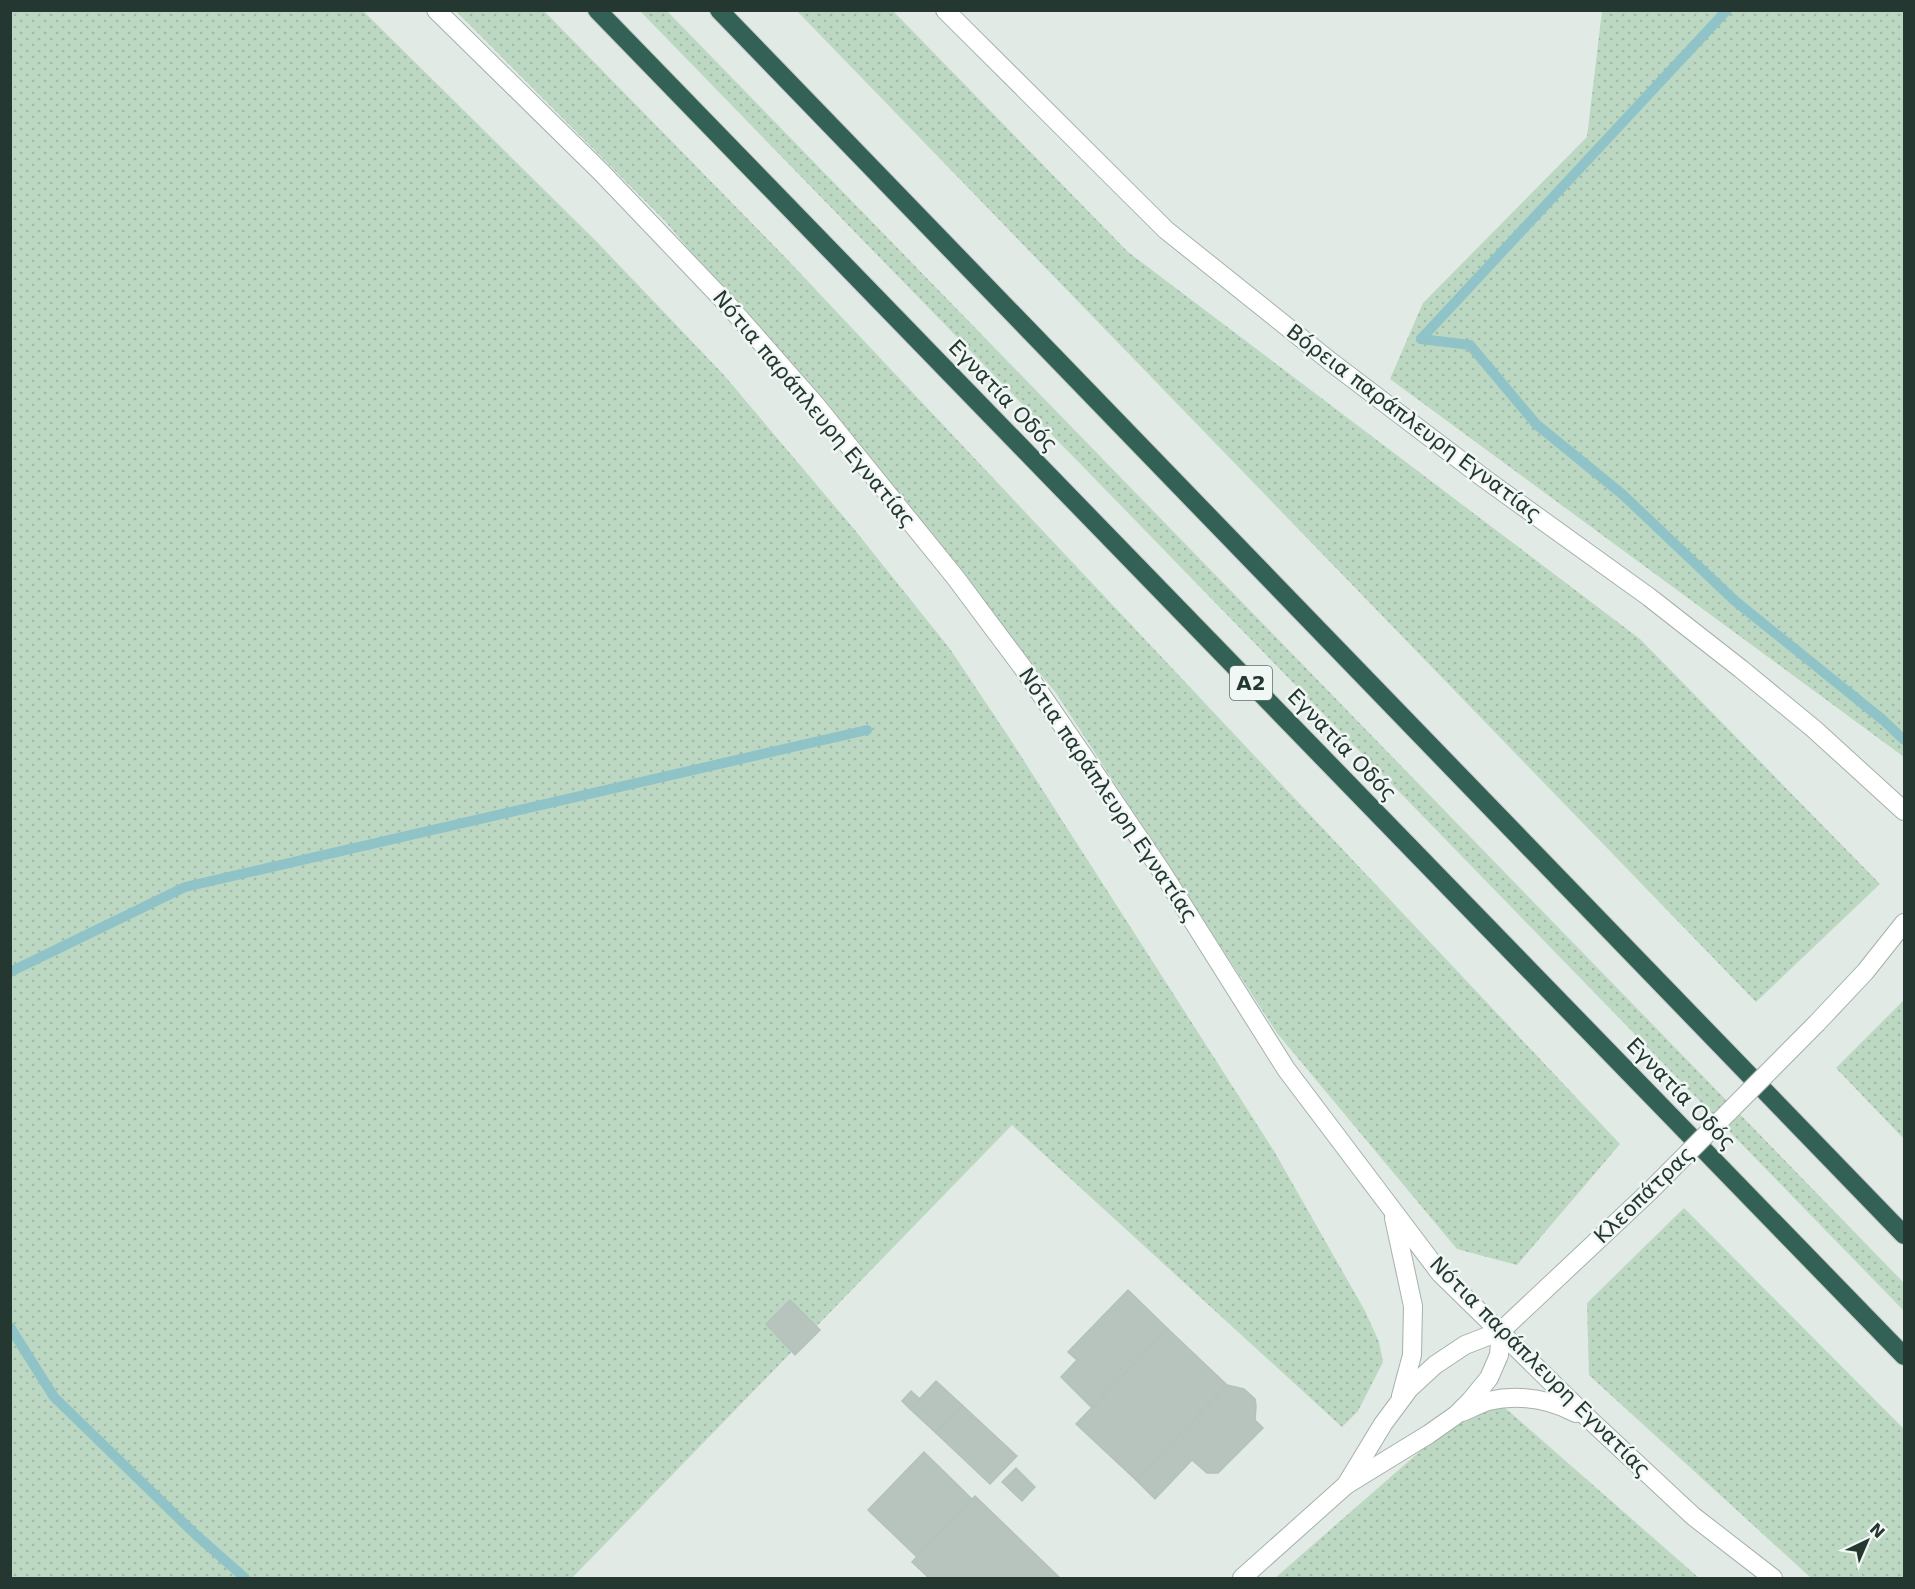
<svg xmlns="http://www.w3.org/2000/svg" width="1915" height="1589" viewBox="0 0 1915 1589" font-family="'DejaVu Sans',sans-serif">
  <defs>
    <pattern id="grass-dots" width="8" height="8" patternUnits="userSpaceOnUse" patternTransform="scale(1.5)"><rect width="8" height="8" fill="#bcd8c2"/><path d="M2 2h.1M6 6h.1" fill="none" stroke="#a1baa7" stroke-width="1.8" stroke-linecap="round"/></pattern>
  </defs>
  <rect width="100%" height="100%" fill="#e1eae5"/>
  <g fill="url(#grass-dots)">
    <path d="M11,11H363L596,241L723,374L854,529L950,649L1010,739L1274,1151L1365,1311L1379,1342L1383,1362L1358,1411L1342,1427L1012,1125L572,1578H11Z"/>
    <path d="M456,11H544L785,257L1620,1144L1517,1265L1457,1249L1277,1033L1056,693L666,222Z"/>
    <path d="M640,11H667L1904,1283V1311Z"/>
    <path d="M797,11H893L1128,252L1640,639L1880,884L1756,1002Z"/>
    <path d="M1602,11H1904V757L1390,379L1423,303L1587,137Z"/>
    <path d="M1904,1000V1139L1836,1068Z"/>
    <path d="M1684,1208L1904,1429V1578H1811L1589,1375L1587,1303Z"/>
    <path d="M1503,1406L1699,1578H1275L1449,1426Z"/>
  </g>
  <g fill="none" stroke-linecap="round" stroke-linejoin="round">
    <g stroke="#8fc3c8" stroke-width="10">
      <path d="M1421,339L1470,345L1536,424L1622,494L1734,600L1883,720L1904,740"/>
      <path d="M1421,339L1727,10"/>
      <path d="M10,972L185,887L867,730"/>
      <path d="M10,1327L54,1397L195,1534L245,1578"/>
    </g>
  </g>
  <g fill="#b7c4be" stroke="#b4c2bc" stroke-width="1.5">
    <path d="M1128,1290L1168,1329L1092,1408L1061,1377L1077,1360L1068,1352Z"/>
    <path d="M790,1300L820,1330L795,1355L766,1324Z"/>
    <path d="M1168,1329L1227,1385L1136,1480L1076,1424Z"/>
    <path d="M936,1381L962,1405L936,1433L910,1409Z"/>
    <path d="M1227,1385L1244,1389L1255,1399L1256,1406L1255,1420L1263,1428L1218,1473H1207L1192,1460L1155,1499L1136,1480Z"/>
    <path d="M911,1391L920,1399L910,1409L902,1401Z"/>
    <path d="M962,1405L1017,1456L990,1484L936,1433Z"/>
    <path d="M924,1452L972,1499L917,1557L868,1510Z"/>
    <path d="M1016,1468L1035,1487L1022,1501L1002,1482Z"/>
    <path d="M975,1496L1060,1578H929L912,1562Z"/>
  </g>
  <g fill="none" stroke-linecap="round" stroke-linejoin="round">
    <defs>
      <g id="minor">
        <path d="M436,10L601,172L728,305L815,404L955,577L1023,668L1093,770L1162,872L1286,1069L1440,1273L1589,1419L1693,1516L1773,1578"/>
        <path d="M945,10L1166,230L1331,362L1485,479L1649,597L1741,669L1814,729L1904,811"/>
        <path d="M1817,1023L1865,972L1904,923"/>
        <path d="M1394,1218L1413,1306L1412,1355L1401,1396"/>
        <path d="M1462,1412C1470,1409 1479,1404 1488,1401C1519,1394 1549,1399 1576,1413"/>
        <path d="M1346,1485L1383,1424L1409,1389L1435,1365L1465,1345L1501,1331L1650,1191"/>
        <path d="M1242,1578L1346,1485L1429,1434L1456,1415L1471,1400L1489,1378L1499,1355L1501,1331"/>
      </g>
      <g id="highway">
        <path d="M597,10L1904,1356"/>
        <path d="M719,10L1904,1235"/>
      </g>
    </defs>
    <use href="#minor" stroke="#a5b1ab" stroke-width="20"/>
    <use href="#highway" stroke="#c2c7c5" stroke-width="20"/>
    <use href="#minor" stroke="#fff" stroke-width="18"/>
    <use href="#highway" stroke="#336155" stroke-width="18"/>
    <defs>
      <path id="minor-bridge" d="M1650,1191L1817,1023"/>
    </defs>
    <use href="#minor-bridge" stroke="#a5b1ab" stroke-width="20" stroke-linecap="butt"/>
    <use href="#minor-bridge" stroke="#fff" stroke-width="18"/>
  </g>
  <g text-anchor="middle" stroke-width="5" stroke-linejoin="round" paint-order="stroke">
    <rect fill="#f1f7f4" stroke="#62716c" stroke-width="1.5" x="1230" y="666" width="42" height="34" rx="4.5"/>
    <g font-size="20" font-weight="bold" fill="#243831">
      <text x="1251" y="690">Α2</text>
    </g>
    <g font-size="21" fill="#243831" stroke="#f1f7f4">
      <text transform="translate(1003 396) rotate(46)" y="7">Εγνατία Οδός</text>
      <text transform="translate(814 409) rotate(50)" y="7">Νότια παράπλευρη Εγνατίας</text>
      <text transform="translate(1414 423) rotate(37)" y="7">Βόρεια παράπλευρη Εγνατίας</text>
      <text transform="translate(1342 745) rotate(46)" y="7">Εγνατία Οδός</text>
      <text transform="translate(1108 795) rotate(56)" y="7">Νότια παράπλευρη Εγνατίας</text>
      <text transform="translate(1681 1094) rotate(46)" y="7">Εγνατία Οδός</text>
      <text transform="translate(1644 1195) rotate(-44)" y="7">Κλεοπάτρας</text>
      <text transform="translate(1540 1367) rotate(45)" y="7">Νότια παράπλευρη Εγνατίας</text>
    </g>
  </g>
  <rect width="1915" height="1589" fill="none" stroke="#243831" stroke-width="24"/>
  <g transform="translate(1867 1541) rotate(44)" stroke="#f1f7f4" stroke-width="4.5" paint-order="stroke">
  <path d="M0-4.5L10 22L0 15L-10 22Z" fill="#243831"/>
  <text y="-9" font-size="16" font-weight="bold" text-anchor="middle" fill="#243831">N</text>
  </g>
</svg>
